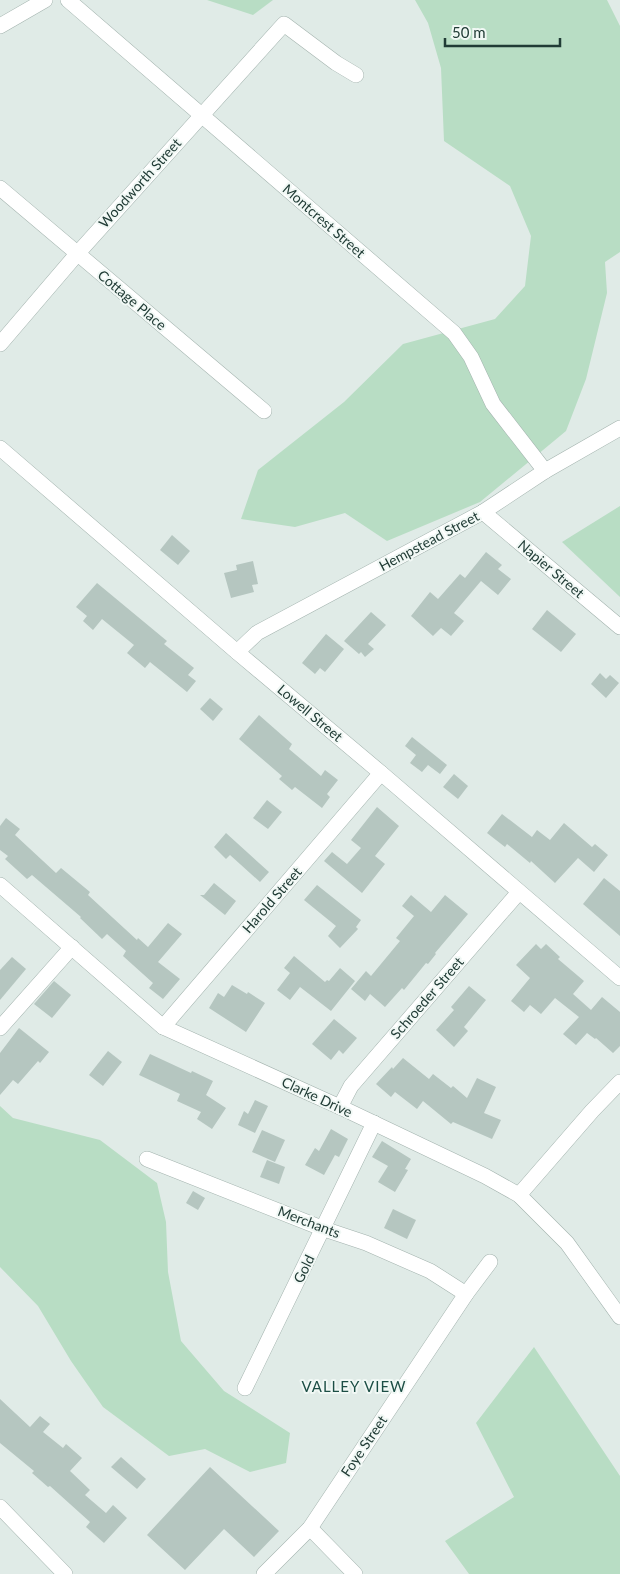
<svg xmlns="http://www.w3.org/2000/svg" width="620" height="1574" viewBox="0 0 620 1574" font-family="Lato,sans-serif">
  <rect width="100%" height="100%" fill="#e0ebe7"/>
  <g fill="#b8ddc4">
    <path d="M207,0H273L253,15Z"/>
    <path d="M415,0H607L620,26V252L605,262L607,293L586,379L566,431L480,502L387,541L345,513L295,527L241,519L258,470L344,402L403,344L495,319L525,286L531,236L510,186L444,141L441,68L428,23Z"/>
    <path d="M620,506V597L562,542Z"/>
    <path d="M0,1106L13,1118L100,1140L157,1183L166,1222L168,1272L181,1341L224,1391L290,1433L286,1463L250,1472L205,1449L169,1456L103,1407L71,1361L38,1306L0,1267Z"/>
    <path d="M534,1347L620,1476V1574H469L445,1541L514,1497L476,1423Z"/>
  </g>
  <g fill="#b5c6c0">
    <path d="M172,535L190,551L178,565L160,550Z"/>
    <path d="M486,552L502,565L498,569L511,579L498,595L481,581L454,613L464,621L451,636L441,628L433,636L411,616L430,592L438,599L460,574L465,578Z"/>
    <path d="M253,561L258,584L252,585L254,592L231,598L224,573L237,570L236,565Z"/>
    <path d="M97,583L167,641L164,644L194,668L188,675L196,681L187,692L150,662L145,668L127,653L134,645L102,619L93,630L83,621L87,616L76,607Z"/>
    <path d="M547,610L576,634L561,652L532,629Z"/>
    <path d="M371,612L386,625L368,644L374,649L365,657L361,652L359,654L344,641Z"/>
    <path d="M326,634L344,649L325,672L320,668L315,674L302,663Z"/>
    <path d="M600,673L606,679L610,675L619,683L606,698L591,684Z"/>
    <path d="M210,698L223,709L213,721L200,709Z"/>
    <path d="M259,715L292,744L289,749L321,776L325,770L338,780L327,794L330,797L322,808L295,787L292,790L279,779L282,776L239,739Z"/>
    <path d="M412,737L447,765L440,774L428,765L422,772L410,763L416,755L405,746Z"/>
    <path d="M454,774L468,786L458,799L443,787Z"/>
    <path d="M267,800L282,812L268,829L253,818Z"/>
    <path d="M377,807L399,826L375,856L385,864L362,893L324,861L332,852L347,864L361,848L351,840Z"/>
    <path d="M502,814L532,837L537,830L550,840L564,823L592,847L595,844L608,855L594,872L578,858L555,883L531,861L530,863L507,844L505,847L487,833Z"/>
    <path d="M6,818L20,829L15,835L56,873L61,868L90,892L88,895L137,940L138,938L148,947L168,923L182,934L158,962L180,979L163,999L149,988L153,983L123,956L126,951L107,934L102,939L80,918L81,917L32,875L27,879L5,859L8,856L0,850V826Z"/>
    <path d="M226,833L269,872L260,882L230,855L226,859L214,847Z"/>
    <path d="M604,878L620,891V936L583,904Z"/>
    <path d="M214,883L236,901L225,915L200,895H204Z"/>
    <path d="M317,885L361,920L356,927L358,929L340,948L328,936L336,926L304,900Z"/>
    <path d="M411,895L431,912L445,895L468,914L435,953L436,954L428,964L426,963L404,990L402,988L385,1007L370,994L365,1001L351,989L366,971L371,976L400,941L396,938L414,916L402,906Z"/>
    <path d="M536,944L541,949L546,944L560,957L558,959L584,981L573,994L591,1010L602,997L620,1012V1046L613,1053L596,1038L595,1039L587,1033L576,1045L563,1034L579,1017L555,998L541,1014L530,1005L524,1012L511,1001L530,978L516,965Z"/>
    <path d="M294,956L325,982L327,980L329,981L340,968L355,981L331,1011L300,987L290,1000L277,990L290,973L284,968Z"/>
    <path d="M12,957L26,969L0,1000V970Z"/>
    <path d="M54,981L71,995L52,1018L34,1004Z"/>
    <path d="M232,985L247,994L248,992L265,1003L246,1032L209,1008L218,993L224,997Z"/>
    <path d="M469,986L486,1000L464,1027L468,1031L454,1047L436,1030L454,1010L451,1007Z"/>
    <path d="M334,1019L357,1038L343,1054L339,1050L331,1060L312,1044Z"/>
    <path d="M19,1028L49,1052L40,1063L38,1061L18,1084L13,1080L0,1095V1053Z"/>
    <path d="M108,1051L122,1062L103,1086L89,1075Z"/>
    <path d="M150,1054L191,1073L192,1071L213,1081L206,1095L226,1108L212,1129L197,1119L201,1112L177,1101L180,1094L139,1075Z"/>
    <path d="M403,1058L429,1079L433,1074L451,1088L453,1086L467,1098L477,1078L496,1087L484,1113L501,1120L492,1139L453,1122L451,1124L423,1101L417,1109L395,1092L391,1097L376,1084L392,1067L393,1069Z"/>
    <path d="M255,1100L268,1106L255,1133L238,1125L244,1111L248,1114Z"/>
    <path d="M331,1129L348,1139L339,1157L335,1155L324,1175L305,1165L315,1148L319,1151Z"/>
    <path d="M262,1130L285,1140L275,1162L252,1152Z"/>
    <path d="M382,1141L411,1159L405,1169L408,1170L395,1192L378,1182L388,1166L372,1157Z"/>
    <path d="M267,1160L285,1167L279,1184L260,1177Z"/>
    <path d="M193,1191L205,1198L198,1210L186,1203Z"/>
    <path d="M393,1209L416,1220L407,1239L384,1228Z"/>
    <path d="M0,1399L30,1427L40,1416L50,1424L43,1432L63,1448L66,1444L82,1458L70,1471L90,1490L85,1495L106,1513L113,1505L127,1518L104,1543L86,1527L90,1522L50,1486L48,1487L32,1473L34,1471L0,1443Z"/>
    <path d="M121,1457L146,1479L137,1489L111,1467Z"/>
    <path d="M210,1467L279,1531L254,1557L224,1529L185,1570L147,1535Z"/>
  </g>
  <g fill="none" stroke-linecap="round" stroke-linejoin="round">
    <defs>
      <g id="minor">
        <path d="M68,0L454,333L471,357L493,404L545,471"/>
        <path d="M0,26L45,0"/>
        <path d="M0,188L264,411"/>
        <path d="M0,344L77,254L284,24L336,63L356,75"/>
        <path d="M0,448L237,652L381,773L620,978"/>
        <path d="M483,512L620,627"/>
        <path d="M237,652L257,633L483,512L545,471L620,428"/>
        <path d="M0,885L163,1027L340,1107L485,1176L519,1195L567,1243L620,1317"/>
        <path d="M163,1027L381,773"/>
        <path d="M0,1028L72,947"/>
        <path d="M340,1107L351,1086L519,892"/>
        <path d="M147,1159L324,1229L366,1243L430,1271L466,1294"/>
        <path d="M519,1195L592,1111L620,1082"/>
        <path d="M245,1388L374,1123"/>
        <path d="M310,1528L355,1574"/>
        <path d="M264,1574L310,1528L466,1294L490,1262"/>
      </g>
      <path id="tertiary" d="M0,1507L65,1574"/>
    </defs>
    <use href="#minor" stroke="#a3b3ae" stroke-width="16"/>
    <use href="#tertiary" stroke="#a3b3ae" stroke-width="16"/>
    <use href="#minor" stroke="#fff" stroke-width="15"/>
    <use href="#tertiary" stroke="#fff" stroke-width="15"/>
  </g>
  <g text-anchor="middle" stroke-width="4" stroke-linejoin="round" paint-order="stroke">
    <g font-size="14" fill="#213c36" stroke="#f1f8f5">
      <text transform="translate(140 183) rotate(-48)" y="5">Woodworth Street</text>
      <text transform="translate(324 221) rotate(41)" y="5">Montcrest Street</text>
      <text transform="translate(132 300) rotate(40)" y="5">Cottage Place</text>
      <text transform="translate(429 541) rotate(-28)" y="5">Hempstead Street</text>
      <text transform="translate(551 569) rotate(40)" y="5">Napier Street</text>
      <text transform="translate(310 713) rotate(40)" y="5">Lowell Street</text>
      <text transform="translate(272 900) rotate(-49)" y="5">Harold Street</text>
      <text transform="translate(427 998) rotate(-49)" y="5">Schroeder Street</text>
      <text transform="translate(317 1097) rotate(25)" y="5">Clarke Drive</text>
      <text transform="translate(309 1222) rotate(21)" y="5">Merchants</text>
      <text transform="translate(304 1269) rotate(-64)" y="5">Gold</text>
      <text transform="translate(364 1446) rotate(-56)" y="5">Foye Street</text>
    </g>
    <g font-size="15" letter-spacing="1" fill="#1c4e45" stroke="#f1f8f5">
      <text x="354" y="1392">VALLEY VIEW</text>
    </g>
  </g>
  <path d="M445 38v8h115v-8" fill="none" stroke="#213c36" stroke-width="2.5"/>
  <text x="452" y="38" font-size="15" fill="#213c36" stroke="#f1f8f5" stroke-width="4" paint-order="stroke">50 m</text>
</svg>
